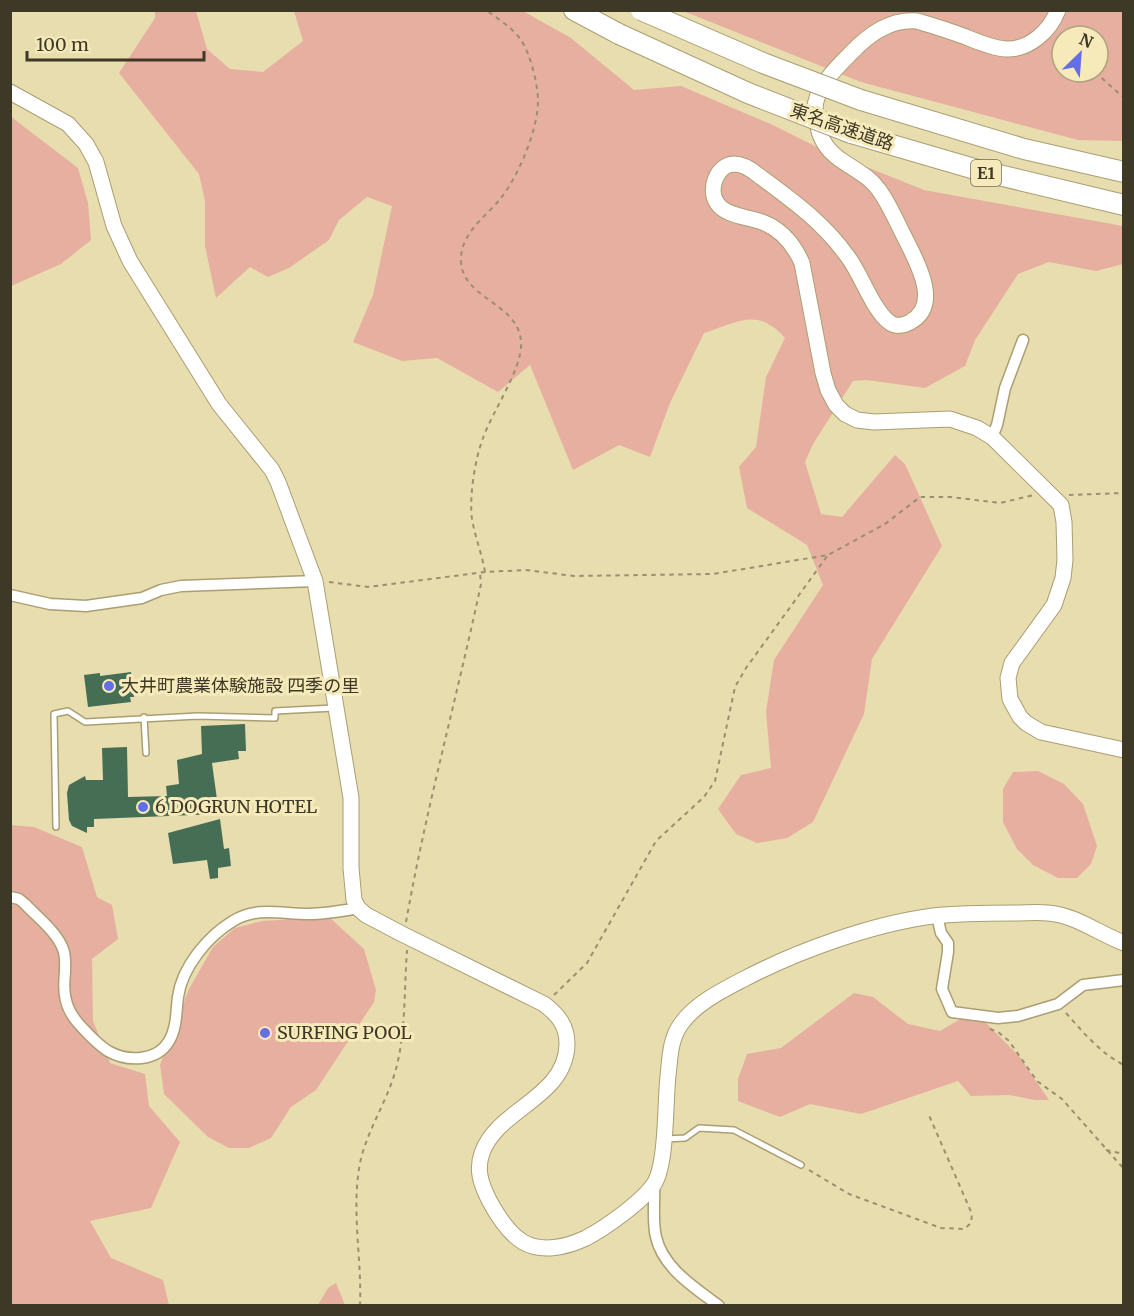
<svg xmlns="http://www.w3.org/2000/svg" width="1134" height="1316" viewBox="0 0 1134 1316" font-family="Merriweather,'Noto Sans JP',serif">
  <rect width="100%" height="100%" fill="#e8ddae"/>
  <g fill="#e7afa0" fill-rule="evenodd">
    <path d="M155,11H196L207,49L230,69L263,72L303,41L294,11H523L571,38L634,90L681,86L773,125L817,147L924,190L1123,226V264L1096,271L1049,262L1018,274L975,340L965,366L925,388L866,380L853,381L813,444L805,462L821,514L842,517L895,455L905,464L942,546L872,659L864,714L813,822L787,838L757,843L736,834L718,809L741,775L771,768L766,712L774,660L823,585L807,545L747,508L739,467L756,447L766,377L785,338C758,307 738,322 704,333L670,403L650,457L619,445L573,470L530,365L498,392L437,358L402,361L353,342L373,295L392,206L367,197L339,220L329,240L289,268L268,277L250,267L216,298L205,246V201L199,174L119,73L155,18Z"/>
    <path d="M683,11H1123V141L1078,140L861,82ZM1062,36H1098V72H1062Z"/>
    <path d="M10,116L78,168L88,203L91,240L61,264L11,286Z"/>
    <path d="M1038,771L1064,784L1083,804L1097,846L1091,864L1077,878H1058L1033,865L1017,849L1003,822V789L1013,772Z"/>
    <path d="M10,825L34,827L82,847L97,897L112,905L118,939L92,959L93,1021L110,1063L145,1074L149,1106L180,1142L151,1208L90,1221L111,1258L163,1280L169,1305H11Z"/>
    <path d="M329,917L364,949L376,990L374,1002L316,1090L291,1107L271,1138L249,1148H229L208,1137L164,1094L160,1065L189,989L213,947L235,928L262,921Z"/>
    <path d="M854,993L873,997L908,1024L940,1031L974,1011L1019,1056L1049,1100H1035L1009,1095L971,1096L958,1081L861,1114L810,1104L780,1117L738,1101V1079L747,1054L781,1048Z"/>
    <path d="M336,1283L345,1305H318L328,1288Z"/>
  </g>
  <g fill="#456e54">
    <path d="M131,672L134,697H130L131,702L88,707L84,675L100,673V676Z"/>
    <path d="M245,724L246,751H238L239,759L212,763L219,814L94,819V827H87V833L72,826L69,820L67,793L69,785L85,776L86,780H103L102,748L127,747L128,797L167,796L166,786L179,784L177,760L202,754L201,726Z"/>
    <path d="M220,819L224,849L229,848L231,866L218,868V878L210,879L207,860L173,864L168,833Z"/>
  </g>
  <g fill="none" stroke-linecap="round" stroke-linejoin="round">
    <defs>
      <g id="lane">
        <path d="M144,717L146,753"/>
        <path d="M56,827L54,714L68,711L85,722L198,716L275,718V711L334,708"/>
        <path d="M665,1139L685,1138L699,1128L734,1130L801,1165"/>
      </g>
      <g id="street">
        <path d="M992,437L997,425L1005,388L1023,340"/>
        <path d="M10,595L50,604L86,606L142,598L161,590L181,586L315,581"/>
        <path d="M10,897L19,899L25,904C37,917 57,932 63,949C66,956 65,964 65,972C63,991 64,1007 78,1023C86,1032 97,1044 108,1051C127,1062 157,1062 169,1041C177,1028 176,1011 178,997C182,967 208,936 233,921C257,906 282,914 308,914C325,914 342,911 358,908"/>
        <path d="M937,916L941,933L948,943V952L942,989L952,1012L998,1018L1018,1016L1058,1004L1083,985L1124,980"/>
        <path d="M654,1184C655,1199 652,1222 656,1237C663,1268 694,1287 719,1306"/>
      </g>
      <g id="secondary">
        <path d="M1058,10C1050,31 1029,50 1006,49C992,48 978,42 966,37C950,31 934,26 917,21C890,19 869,34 851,53C837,67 815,88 815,109C815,115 817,121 818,127C821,142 831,154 844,162C857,171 870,177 879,190C890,205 898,225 907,242C918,264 941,306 910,322C903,326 895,327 889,322C873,310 861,274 848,257C823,222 792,200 758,175C752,170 742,164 734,164C716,165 708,190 717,203C725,216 749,217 762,222C781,229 794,245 802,263L823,373L828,390L836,405L845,414L857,420L874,422L950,419L977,428L992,437L1061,505L1064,522L1065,560L1063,578L1054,605L1012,663L1008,678L1010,699L1020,717L1026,723L1041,732L1124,750"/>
        <path d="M10,92L68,124L86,144L96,162L114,226L130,261L219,404L272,470L278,482L315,581L351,798V868L354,900L358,908L366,915L404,935L544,1004C558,1015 567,1025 567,1044C566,1098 498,1108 482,1153C476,1170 481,1184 489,1200C497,1215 508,1233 523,1242C542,1253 567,1247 586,1238C605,1228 642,1202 654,1184C667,1164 665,1102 668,1076C670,1058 670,1039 681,1024C695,1004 721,991 742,980C797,951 872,924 933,916C960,913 988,913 1015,913C1026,913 1037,912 1048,913C1075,915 1098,933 1124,943"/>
      </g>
      <g id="highway">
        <path d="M574,10L619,34"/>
        <path d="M861,100L1024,149L1124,172"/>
        <path d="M851,133L978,170L1124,205"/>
      </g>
    </defs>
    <use href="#lane" stroke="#aa9e72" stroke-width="8"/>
    <use href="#street" stroke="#aa9e72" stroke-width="13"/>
    <use href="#secondary" stroke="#aa9e72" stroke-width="17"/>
    <use href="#highway" stroke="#aa9e72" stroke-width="22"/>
    <g stroke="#99906f" stroke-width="2" stroke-dasharray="4.5 4.5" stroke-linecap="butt">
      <path d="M1095,72L1124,98"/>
      <path d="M1069,495L1124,493"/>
      <path d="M485,572C482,554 475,537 472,519C469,497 475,459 483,438C492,412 523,368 521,342C519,303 462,299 461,261C460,233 486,217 501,198C519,175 538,129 538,101C538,84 530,53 521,40C513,28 498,19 486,10"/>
      <path d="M329,582L368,587L485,572L526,570L574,576L713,574L828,555L885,524L920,497H951L1000,503L1034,495"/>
      <path d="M406,922C426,809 457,697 481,584L480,573"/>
      <path d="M554,995L587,963L656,841L704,797L715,781L735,687L746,668L828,555"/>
      <path d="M1066,1013C1083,1032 1100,1053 1124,1065"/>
      <path d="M990,1029L998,1032L1009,1041L1037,1081L1062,1099L1124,1169"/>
      <path d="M1106,1150L1124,1154"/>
      <path d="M809,1170L849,1194L941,1228L964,1229L971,1223L972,1214L928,1113"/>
      <path d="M360,1306C362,1258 351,1211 360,1163C367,1130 387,1102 396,1069C406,1031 404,990 407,950"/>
    </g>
    <use href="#lane" stroke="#fff" stroke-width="5"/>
    <use href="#street" stroke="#fff" stroke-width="10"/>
    <use href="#secondary" stroke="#fff" stroke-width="15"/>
    <use href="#highway" stroke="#fff" stroke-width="20"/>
    <defs>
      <g id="highway-bridge">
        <path d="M641,10L763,63L861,100"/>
        <path d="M619,34L748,93L851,133"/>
      </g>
    </defs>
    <use href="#highway-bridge" stroke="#aa9e72" stroke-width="22" stroke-linecap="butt"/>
    <use href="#highway-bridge" stroke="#fff" stroke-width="20"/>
  </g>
  <g fill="#646ee7" stroke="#f6eaba" stroke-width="2">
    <circle cx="109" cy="686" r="6"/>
    <circle cx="143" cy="807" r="6"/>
    <circle cx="265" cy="1033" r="6"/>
  </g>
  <g text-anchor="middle" stroke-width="6" stroke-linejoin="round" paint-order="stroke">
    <rect fill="#f6eaba" stroke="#756e53" stroke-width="1.5" x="971" y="160" width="30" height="26" rx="4.5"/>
    <g font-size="16" font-weight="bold" fill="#3e3927">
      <text x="986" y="179">E1</text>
    </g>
    <g font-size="18" fill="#3e3927" stroke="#f6eaba">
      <text transform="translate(842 127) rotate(19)" y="6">東名高速道路</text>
    </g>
    <g font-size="18" fill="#3e3927" stroke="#f6eaba" text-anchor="start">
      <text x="121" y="692">大井町農業体験施設 四季の里</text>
      <text x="155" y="813">6 DOGRUN HOTEL</text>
      <text x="277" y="1039">SURFING POOL</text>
    </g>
  </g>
  <rect width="1134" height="1316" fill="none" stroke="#3e3927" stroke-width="24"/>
  <g transform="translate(1080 54) rotate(25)"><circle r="28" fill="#f6eaba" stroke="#aca37f" stroke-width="1.5"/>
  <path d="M0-4.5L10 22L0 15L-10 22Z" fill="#646ee7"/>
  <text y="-9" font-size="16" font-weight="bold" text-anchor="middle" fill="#3e3927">N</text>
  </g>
  <path d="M27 51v9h177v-9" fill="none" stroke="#3e3927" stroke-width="3"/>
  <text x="36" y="51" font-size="18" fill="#3e3927" stroke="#f6eaba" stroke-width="4.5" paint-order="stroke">100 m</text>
</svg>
